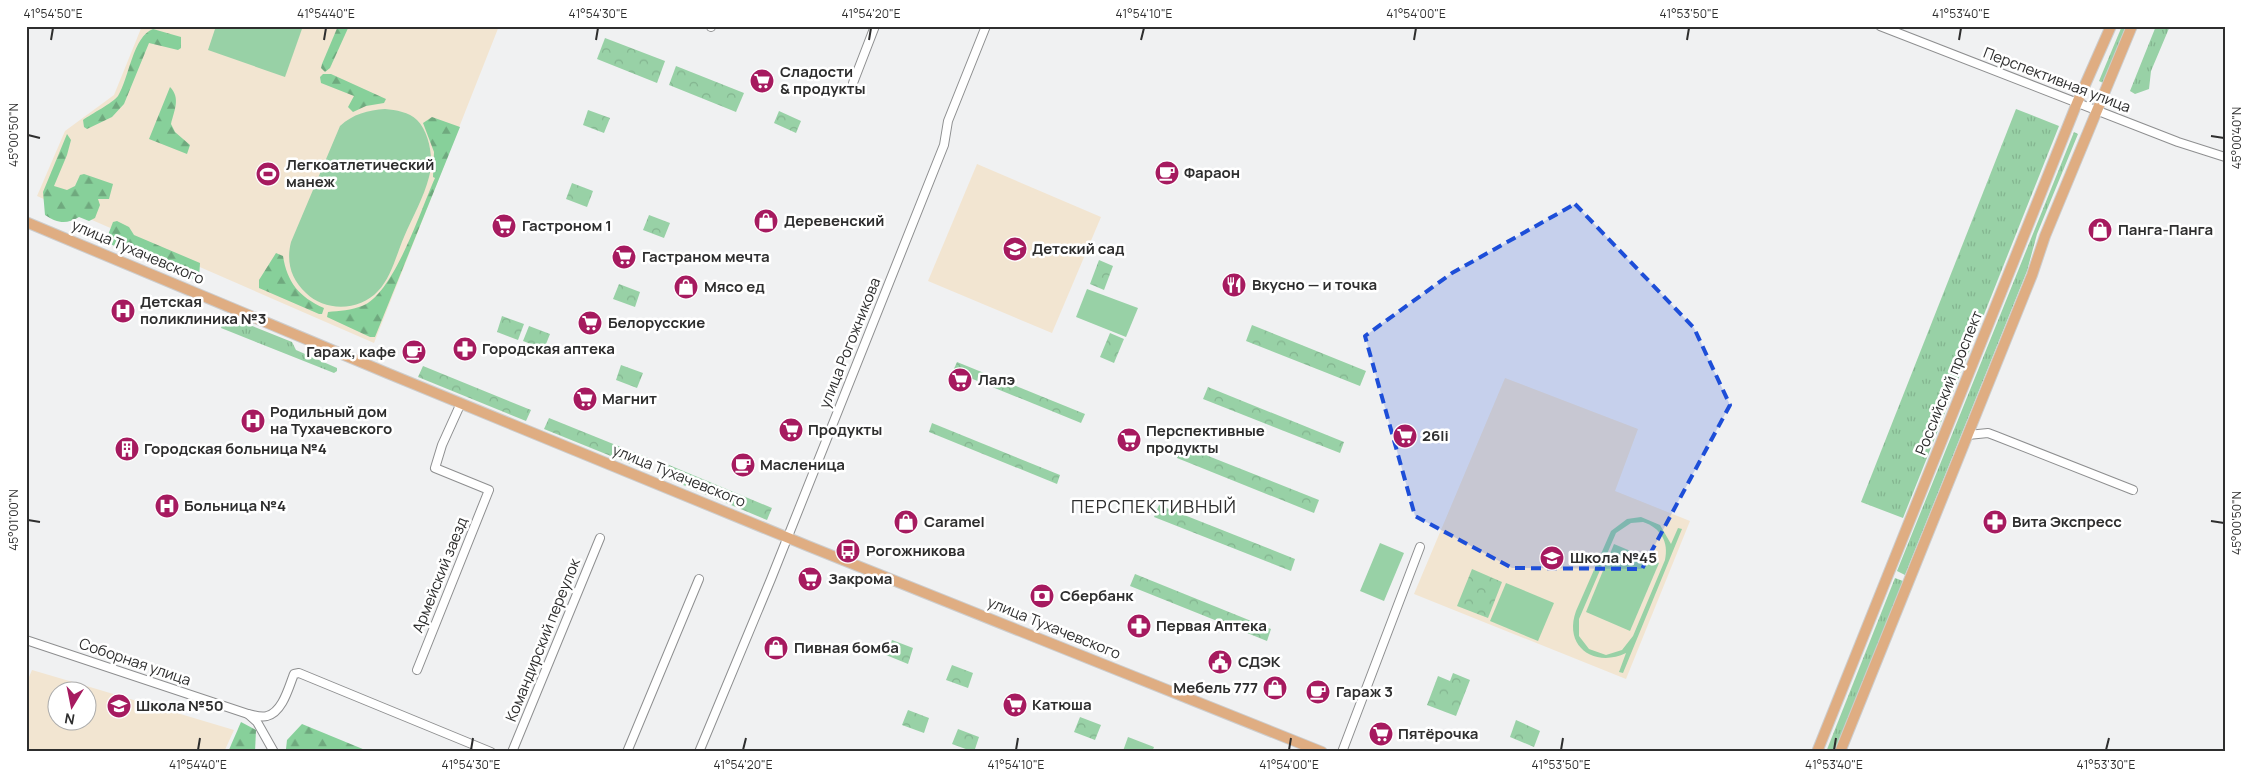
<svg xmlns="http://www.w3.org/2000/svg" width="2251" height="778" viewBox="0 0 2251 778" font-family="Manrope,sans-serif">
  <defs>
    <pattern id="grass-tufts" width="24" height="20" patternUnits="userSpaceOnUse" patternTransform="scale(1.25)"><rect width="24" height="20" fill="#98d1a6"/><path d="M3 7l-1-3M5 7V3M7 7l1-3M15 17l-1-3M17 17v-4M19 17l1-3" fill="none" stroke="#83b48f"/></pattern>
    <pattern id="forest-firs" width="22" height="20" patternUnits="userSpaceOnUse" patternTransform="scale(1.25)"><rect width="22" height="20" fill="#87d09a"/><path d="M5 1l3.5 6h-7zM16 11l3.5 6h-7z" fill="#6fa97e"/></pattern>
    <pattern id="park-crowns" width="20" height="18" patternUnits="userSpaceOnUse" patternTransform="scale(1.25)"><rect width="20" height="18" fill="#98d1a6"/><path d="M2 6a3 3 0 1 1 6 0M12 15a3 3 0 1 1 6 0" fill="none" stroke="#83b48f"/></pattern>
  </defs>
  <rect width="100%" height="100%" fill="#f0f1f2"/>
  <g fill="#f2e5d1" fill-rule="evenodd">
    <path d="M142,26H499L374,343L37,196L65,131L114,95Z"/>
    <path d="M977,164L1101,217L1052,333L928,281Z"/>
    <path d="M1505,378L1638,429L1615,491L1690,521L1626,679L1414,594Z"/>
    <path d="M32,670L100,690L234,730L224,752H26V684ZM58,690H88V720H58Z"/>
  </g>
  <g fill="url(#grass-tufts)">
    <path d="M2122,26H2126L2103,83L2099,81Z"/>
    <path d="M2156,26H2170L2151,71L2149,89L2135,94L2130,91Z"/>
    <path d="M2016,109L2059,126L1903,518L1861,502Z"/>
    <path d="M2074,132L2078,134L2037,234L2027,271L1905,575L1897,571Z"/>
    <path d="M225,315L292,342L296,350L337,368V371L334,373L221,328Z"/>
    <path d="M1895,578L1903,581L1835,752H1826Z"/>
  </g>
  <g fill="url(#forest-firs)">
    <path d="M338,26H349L330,68L325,72L321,68L322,64Z"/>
    <path d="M153,29L181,37V48L178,50L149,43L124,104L112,117L87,129L84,127L83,120C91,114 113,103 118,96C129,78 133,36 153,29Z"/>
    <path d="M323,74H331L386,99L384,103L366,106L353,112L348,107L354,96L321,83L320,77Z"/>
    <path d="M170,87C181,98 174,111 171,124L175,132L190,145L187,154L149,139Z"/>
    <path d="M432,117L460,127L375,337H370L327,317L328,312C339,311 352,310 362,306C394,294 421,209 435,178L433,177L434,152L423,123Z"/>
    <path d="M67,134L71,140L67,155L54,186L67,190L75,186L80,175L84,174L113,184L109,199H98L100,205L95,218L89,221L79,217C66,225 57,223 45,215L43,192Z"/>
    <path d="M117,221L129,227L134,235L200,263L199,278L195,280L110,244L108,235L113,222Z"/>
    <path d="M276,253L283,256C287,282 299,297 324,308L322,314H319L259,288V280Z"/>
    <path d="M241,722L256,730L255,752H228Z"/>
    <path d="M302,724L370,752H293L286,749L287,740Z"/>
  </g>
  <g fill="url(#park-crowns)">
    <path d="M605,38L665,61L657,83L597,59Z"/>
    <path d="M676,66L744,93L736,112L669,85Z"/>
    <path d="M588,110L610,118L604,133L583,125Z"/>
    <path d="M779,111L801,121L796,133L774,123Z"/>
    <path d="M572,183L593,191L587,207L566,199Z"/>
    <path d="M649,215L670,223L664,238L643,230Z"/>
    <path d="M1099,260L1113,266L1104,290L1090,284Z"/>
    <path d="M619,284L640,292L635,307L613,299Z"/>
    <path d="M502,316L524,324L518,340L497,332Z"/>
    <path d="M1252,325L1366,371L1360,386L1246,341Z"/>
    <path d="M529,326L550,334L544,349L523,341Z"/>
    <path d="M1110,333L1124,339L1114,363L1100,357Z"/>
    <path d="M957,362L1085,414L1081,423L953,371Z"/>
    <path d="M621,365L643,373L637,388L616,380Z"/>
    <path d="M423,366L531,410L526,421L418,377Z"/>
    <path d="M1208,387L1344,442L1340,453L1203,399Z"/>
    <path d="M549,418L648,458L643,469L544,429Z"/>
    <path d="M932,423L1060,475L1057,484L929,432Z"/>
    <path d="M1183,446L1319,500L1314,513L1177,458Z"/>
    <path d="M669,465L772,508L767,520L664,477Z"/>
    <path d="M1159,505L1295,559L1291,571L1154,517Z"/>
    <path d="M1472,569L1502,582L1488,618L1457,606Z"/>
    <path d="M1135,574L1271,629L1267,641L1130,586Z"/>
    <path d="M892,640L913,648L908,664L886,655Z"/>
    <path d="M952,665L973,673L968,688L946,680Z"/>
    <path d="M1453,673L1470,680L1456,716L1427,705L1438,676L1450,681Z"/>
    <path d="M908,710L929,718L924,733L902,725Z"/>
    <path d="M1080,717L1101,725L1095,740L1074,732Z"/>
    <path d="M1516,720L1540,731L1534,747L1510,737Z"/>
    <path d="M958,729L979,737L974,752L952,744Z"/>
  </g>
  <g fill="#98d1a6" fill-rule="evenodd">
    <path d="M216,26H303L285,77L208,50Z"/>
    <path d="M385,109C396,110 409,112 417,120C430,133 434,160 429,177C424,197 412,218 404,237C397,253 391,278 378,291C360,311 325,312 306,293C291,279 286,262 291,242L340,126C353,114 368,110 385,109Z"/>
    <path d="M1087,289L1138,308L1126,337L1076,317Z"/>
    <path d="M1641,517L1660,525L1671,544L1678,528L1682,529L1623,673L1619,672L1626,653C1595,668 1563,647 1576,611L1611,531L1627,519ZM1643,522C1661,528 1669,542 1665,560L1633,636L1622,650L1606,655L1589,649L1579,636V619L1616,533L1631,523Z"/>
    <path d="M1380,543L1404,553L1384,601L1360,591Z"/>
    <path d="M1614,544L1659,563L1630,631L1586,612Z"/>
    <path d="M1506,583L1554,603L1538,641L1490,621Z"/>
    <path d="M1128,737L1154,747L1152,752L1123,751Z"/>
  </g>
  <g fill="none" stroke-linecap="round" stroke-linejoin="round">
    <defs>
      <g id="minor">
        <path d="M1880,26L2178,142L2225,157"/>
        <path d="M711,27V26"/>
        <path d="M853,83L875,26"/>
        <path d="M1968,435L1988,433L1996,436L2133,490"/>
        <path d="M26,640L248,714L257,722L274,752"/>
        <path d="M417,670L489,490L435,468L442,445L461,403"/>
        <path d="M248,714C254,715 261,718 267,716C283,712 289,686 294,674L299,673L491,752"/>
        <path d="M512,752L600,538"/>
        <path d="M627,752L699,579"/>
        <path d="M699,752L771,579L944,145L948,121L986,26"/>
        <path d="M1342,752L1420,547"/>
      </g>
      <g id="major">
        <path d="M26,222L387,373L808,546L1322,752"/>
        <path d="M1817,752L2077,103L2111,26"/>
        <path d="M1840,752L2032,275L2045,236L2132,26"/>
      </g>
    </defs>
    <use href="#minor" stroke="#8e8f90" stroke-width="10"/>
    <use href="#major" stroke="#cdcdcd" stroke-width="12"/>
    <use href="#minor" stroke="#fff" stroke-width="8"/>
    <use href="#major" stroke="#dfad82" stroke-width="10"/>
  </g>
  <path fill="#1d4ed8" fill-opacity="0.2" stroke="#1d4ed8" stroke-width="4" stroke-dasharray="10 6" stroke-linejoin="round" d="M1575,204L1694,328L1730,405L1642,569L1512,568L1415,516L1365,336L1452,273Z"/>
  <path fill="none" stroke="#2e2e2e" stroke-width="2" d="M51,40L53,28M324,40L326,28M596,40L598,28M869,40L871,28M1141,40L1144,28M1414,40L1416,28M1687,40L1689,28M1959,40L1961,28M28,135L40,138M2211,136L2224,138M28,520L40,522M2211,521L2224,523M198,750L200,738M471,750L473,738M743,750L746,738M1016,750L1018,738M1289,750L1291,738M1561,750L1563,738M1834,750L1836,738M2106,750L2109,738"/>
  <defs>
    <symbol id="supermarket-disc" viewBox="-11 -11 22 22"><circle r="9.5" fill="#a61a5f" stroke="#fff"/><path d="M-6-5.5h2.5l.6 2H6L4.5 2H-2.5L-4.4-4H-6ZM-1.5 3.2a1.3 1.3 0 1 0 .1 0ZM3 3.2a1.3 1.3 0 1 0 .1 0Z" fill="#fff"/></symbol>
    <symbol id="cafe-disc" viewBox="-11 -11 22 22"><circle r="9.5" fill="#a61a5f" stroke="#fff"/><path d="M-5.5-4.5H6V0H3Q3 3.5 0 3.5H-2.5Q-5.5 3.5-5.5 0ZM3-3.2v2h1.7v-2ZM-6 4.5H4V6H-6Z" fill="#fff"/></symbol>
    <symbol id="stadium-disc" viewBox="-11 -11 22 22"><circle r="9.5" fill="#a61a5f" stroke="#fff"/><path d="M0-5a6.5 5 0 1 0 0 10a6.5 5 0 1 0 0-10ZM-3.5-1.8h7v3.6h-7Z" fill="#fff"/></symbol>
    <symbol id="shop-disc" viewBox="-11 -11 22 22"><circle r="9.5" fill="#a61a5f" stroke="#fff"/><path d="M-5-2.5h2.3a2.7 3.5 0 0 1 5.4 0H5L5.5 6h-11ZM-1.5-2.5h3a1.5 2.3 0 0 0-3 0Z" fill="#fff"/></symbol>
    <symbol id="school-disc" viewBox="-11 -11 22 22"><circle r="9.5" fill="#a61a5f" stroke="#fff"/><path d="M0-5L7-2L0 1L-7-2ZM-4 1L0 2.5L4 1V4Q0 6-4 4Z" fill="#fff"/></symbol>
    <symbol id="restaurant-disc" viewBox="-11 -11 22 22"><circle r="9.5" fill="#a61a5f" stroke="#fff"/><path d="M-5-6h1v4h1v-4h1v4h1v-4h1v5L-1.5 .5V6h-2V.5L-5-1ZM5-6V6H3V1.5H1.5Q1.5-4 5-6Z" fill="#fff"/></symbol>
    <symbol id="hospital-disc" viewBox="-11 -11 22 22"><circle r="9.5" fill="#a61a5f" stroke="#fff"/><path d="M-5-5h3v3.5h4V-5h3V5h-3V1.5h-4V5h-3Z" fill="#fff"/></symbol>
    <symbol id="pharmacy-disc" viewBox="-11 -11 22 22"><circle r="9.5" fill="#a61a5f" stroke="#fff"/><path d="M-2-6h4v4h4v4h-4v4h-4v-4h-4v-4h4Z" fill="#fff"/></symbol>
    <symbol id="building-disc" viewBox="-11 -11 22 22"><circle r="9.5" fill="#a61a5f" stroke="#fff"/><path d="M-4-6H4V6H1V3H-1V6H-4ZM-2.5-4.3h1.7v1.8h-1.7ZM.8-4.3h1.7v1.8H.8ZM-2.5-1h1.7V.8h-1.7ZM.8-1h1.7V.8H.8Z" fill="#fff"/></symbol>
    <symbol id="bus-disc" viewBox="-11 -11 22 22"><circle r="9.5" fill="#a61a5f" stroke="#fff"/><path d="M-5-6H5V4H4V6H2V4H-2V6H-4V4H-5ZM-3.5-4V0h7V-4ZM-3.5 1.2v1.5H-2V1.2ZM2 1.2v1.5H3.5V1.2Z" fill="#fff"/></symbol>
    <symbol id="bank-disc" viewBox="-11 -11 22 22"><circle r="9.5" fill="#a61a5f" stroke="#fff"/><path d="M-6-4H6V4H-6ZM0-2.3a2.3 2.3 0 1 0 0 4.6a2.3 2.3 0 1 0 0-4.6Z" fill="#fff"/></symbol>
    <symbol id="civic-disc" viewBox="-11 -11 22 22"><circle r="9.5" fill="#a61a5f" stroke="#fff"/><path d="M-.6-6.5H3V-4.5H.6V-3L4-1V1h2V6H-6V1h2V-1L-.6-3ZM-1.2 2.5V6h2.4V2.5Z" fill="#fff"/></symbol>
  </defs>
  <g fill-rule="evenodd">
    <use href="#supermarket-disc" x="748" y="67" width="28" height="28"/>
    <use href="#cafe-disc" x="1153" y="159" width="28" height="28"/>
    <use href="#stadium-disc" x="254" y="160" width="28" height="28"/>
    <use href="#shop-disc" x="752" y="207" width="28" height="28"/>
    <use href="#supermarket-disc" x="490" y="212" width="28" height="28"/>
    <use href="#shop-disc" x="2086" y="216" width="28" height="28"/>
    <use href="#school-disc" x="1001" y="235" width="28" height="28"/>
    <use href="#supermarket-disc" x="610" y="243" width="28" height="28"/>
    <use href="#restaurant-disc" x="1220" y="271" width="28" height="28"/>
    <use href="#shop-disc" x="672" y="273" width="28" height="28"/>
    <use href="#hospital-disc" x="109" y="297" width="28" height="28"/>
    <use href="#supermarket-disc" x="576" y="309" width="28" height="28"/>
    <use href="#pharmacy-disc" x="451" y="335" width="28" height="28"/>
    <use href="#cafe-disc" x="400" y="338" width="28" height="28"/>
    <use href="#supermarket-disc" x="946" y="366" width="28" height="28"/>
    <use href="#supermarket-disc" x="571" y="385" width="28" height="28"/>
    <use href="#hospital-disc" x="239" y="407" width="28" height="28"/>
    <use href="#supermarket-disc" x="777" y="416" width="28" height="28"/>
    <use href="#supermarket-disc" x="1391" y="422" width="28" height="28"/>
    <use href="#supermarket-disc" x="1115" y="426" width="28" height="28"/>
    <use href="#building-disc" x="113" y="435" width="28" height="28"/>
    <use href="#cafe-disc" x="729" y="451" width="28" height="28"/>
    <use href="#hospital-disc" x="153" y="492" width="28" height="28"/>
    <use href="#shop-disc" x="892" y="508" width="28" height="28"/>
    <use href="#pharmacy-disc" x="1981" y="508" width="28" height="28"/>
    <use href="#bus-disc" x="834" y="537" width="28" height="28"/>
    <use href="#school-disc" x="1538" y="544" width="28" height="28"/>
    <use href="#supermarket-disc" x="796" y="565" width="28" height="28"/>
    <use href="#bank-disc" x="1028" y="582" width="28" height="28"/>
    <use href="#pharmacy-disc" x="1125" y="612" width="28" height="28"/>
    <use href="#shop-disc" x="762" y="634" width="28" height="28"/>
    <use href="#civic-disc" x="1206" y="648" width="28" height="28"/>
    <use href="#shop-disc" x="1261" y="674" width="28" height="28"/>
    <use href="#cafe-disc" x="1304" y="678" width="28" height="28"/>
    <use href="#supermarket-disc" x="1001" y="691" width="28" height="28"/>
    <use href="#school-disc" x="105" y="692" width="28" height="28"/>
    <use href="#supermarket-disc" x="1367" y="720" width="28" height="28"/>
  </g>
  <g text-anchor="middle" stroke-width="5" stroke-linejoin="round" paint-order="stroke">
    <g font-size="15" font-weight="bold" fill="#2e2e2e" stroke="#fff" text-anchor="start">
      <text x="780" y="77">Сладости<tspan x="780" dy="17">&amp; продукты</tspan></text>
      <text x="286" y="170">Легкоатлетический<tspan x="286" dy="17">манеж</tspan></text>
      <text x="1184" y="178">Фараон</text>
      <text x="784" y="226">Деревенский</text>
      <text x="522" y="231">Гастроном 1</text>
      <text x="2118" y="235">Панга-Панга</text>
      <text x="1032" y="254">Детский сад</text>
      <text x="642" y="262">Гастраном мечта</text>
      <text x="1252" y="290">Вкусно — и точка</text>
      <text x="704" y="292">Мясо ед</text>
      <text x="140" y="307">Детская<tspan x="140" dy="17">поликлиника №3</tspan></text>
      <text x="608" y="328">Белорусские</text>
      <text x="482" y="354">Городская аптека</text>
      <text x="396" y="357" text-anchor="end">Гараж, кафе</text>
      <text x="978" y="385">Лалэ</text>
      <text x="602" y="404">Магнит</text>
      <text x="270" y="417">Родильный дом<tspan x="270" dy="17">на Тухачевского</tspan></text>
      <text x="808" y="435">Продукты</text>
      <text x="1146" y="436">Перспективные<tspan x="1146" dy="17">продукты</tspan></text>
      <text x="1422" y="441">26li</text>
      <text x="144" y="454">Городская больница №4</text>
      <text x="760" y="470">Масленица</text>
      <text x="184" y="511">Больница №4</text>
      <text x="924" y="527">Caramel</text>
      <text x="2012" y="527">Вита Экспресс</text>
      <text x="866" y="556">Рогожникова</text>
      <text x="1570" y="563">Школа №45</text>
      <text x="828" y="584">Закрома</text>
      <text x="1060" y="601">Сбербанк</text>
      <text x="1156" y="631">Первая Аптека</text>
      <text x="794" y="653">Пивная бомба</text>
      <text x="1238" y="667">СДЭК</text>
      <text x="1258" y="693" text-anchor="end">Мебель 777</text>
      <text x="1336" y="697">Гараж 3</text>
      <text x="1032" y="710">Катюша</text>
      <text x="136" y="711">Школа №50</text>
      <text x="1398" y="739">Пятёрочка</text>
    </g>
    <g font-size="15" fill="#2e2e2e" stroke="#fff">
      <text transform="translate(2057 80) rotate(21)" y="5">Перспективная улица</text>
      <text transform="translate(138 252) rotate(23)" y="5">улица Тухачевского</text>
      <text transform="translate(850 343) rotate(-68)" y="5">улица Рогожникова</text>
      <text transform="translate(1949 383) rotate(-68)" y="5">Российский проспект</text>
      <text transform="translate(679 476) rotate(22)" y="5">улица Тухачевского</text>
      <text transform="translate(440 575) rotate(-68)" y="5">Армейский заезд</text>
      <text transform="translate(1054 628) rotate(22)" y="5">улица Тухачевского</text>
      <text transform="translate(543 640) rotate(-68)" y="5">Командирский переулок</text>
      <text transform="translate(135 662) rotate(19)" y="5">Соборная улица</text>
    </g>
    <g font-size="18" letter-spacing="1" fill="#2e2e2e" stroke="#fff">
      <text x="1154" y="513">ПЕРСПЕКТИВНЫЙ</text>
    </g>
  </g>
  <rect width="2251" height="778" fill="none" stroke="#ffffff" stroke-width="55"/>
  <g transform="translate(72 706) rotate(190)"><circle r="24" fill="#ffffff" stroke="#ababab"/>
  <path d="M0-4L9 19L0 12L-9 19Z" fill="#a61a5f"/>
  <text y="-8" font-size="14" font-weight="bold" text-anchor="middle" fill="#2e2e2e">N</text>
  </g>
  <rect x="28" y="28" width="2196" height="722" fill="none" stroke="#2e2e2e" stroke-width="2"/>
  <g font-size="12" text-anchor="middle" fill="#2e2e2e">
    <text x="53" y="18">41°54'50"E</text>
    <text x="326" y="18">41°54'40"E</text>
    <text x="598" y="18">41°54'30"E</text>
    <text x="871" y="18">41°54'20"E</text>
    <text x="1144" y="18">41°54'10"E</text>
    <text x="1416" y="18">41°54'00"E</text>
    <text x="1689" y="18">41°53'50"E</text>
    <text x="1961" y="18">41°53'40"E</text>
    <text transform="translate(14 135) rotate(-90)" y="4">45°00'50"N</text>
    <text transform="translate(2237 138) rotate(-90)" y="4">45°00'40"N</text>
    <text transform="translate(14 520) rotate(-90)" y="4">45°01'00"N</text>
    <text transform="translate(2237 523) rotate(-90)" y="4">45°00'50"N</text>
    <text x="198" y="769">41°54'40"E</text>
    <text x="471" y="769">41°54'30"E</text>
    <text x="743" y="769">41°54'20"E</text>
    <text x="1016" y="769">41°54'10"E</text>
    <text x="1289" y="769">41°54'00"E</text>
    <text x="1561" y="769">41°53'50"E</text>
    <text x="1834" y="769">41°53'40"E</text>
    <text x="2106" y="769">41°53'30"E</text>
  </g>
</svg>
